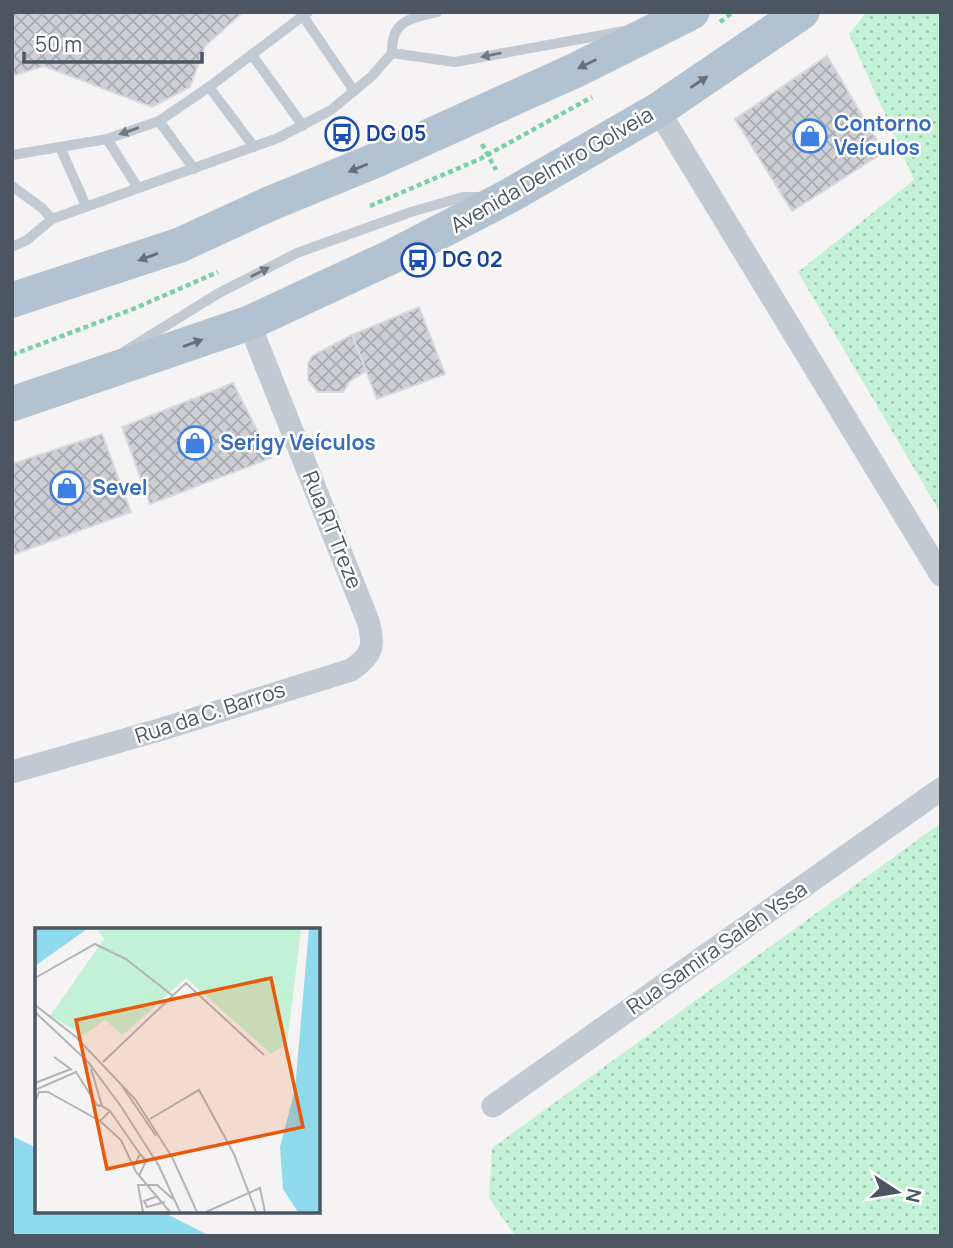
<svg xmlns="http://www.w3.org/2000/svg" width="953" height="1248" viewBox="0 0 953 1248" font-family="Manrope,sans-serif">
  <defs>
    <pattern id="grass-dots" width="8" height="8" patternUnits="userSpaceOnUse" patternTransform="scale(1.75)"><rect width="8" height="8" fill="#c3f1d5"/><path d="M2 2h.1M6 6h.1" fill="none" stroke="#a0c6b0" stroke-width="1.8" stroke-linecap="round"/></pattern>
    <pattern id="building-cross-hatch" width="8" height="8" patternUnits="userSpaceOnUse" patternTransform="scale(1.75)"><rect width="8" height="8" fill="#cdcfd5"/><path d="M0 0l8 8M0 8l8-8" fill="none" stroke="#a8abb0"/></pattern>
  </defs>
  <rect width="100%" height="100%" fill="#f5f3f3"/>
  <g fill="url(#grass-dots)">
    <path d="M867,12H941V514L798,272L914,180L849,34Z"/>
    <path d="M941,823V1236H515L489,1198L492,1148Z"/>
  </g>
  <path fill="#90daee" d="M12,1136L37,1148V1211H161L210,1236H12Z"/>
  <g fill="url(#building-cross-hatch)" stroke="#d7d9de" stroke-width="2">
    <path d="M12,12H243L205,46L190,87L152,107L44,66L12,76Z"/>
    <path d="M827,56L884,152L792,211L735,119Z"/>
    <path d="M419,307L445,374L377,399L352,335Z"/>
    <path d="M352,335L366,371L350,381L343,392H318L308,380V364L312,356Z"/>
    <path d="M233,383L271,458L150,504L122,427Z"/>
    <path d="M102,434L131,512L12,555V464Z"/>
  </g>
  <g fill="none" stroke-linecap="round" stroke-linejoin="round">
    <g stroke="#7ad0a6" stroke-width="4.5" stroke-dasharray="5 3.5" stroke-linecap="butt">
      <path d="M720,22L733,12"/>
      <path d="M482,144L496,170"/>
      <path d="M370,206L480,159L592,97"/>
      <path d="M12,355L133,309L218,272"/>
    </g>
    <g stroke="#c1cad2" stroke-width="10">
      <path d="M303,16L354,91L372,76L392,53L455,62L624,31"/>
      <path d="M392,53C391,21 410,18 437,12"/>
      <path d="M252,55L303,126"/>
      <path d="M209,87L254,147"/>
      <path d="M159,121L194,169"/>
      <path d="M107,139L138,188"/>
      <path d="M60,147L86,206"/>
      <path d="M12,155L107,139L159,121L209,87L308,12"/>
      <path d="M12,186L42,208L52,219L278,138L331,110L354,91"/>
      <path d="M12,247L27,240L52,219"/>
      <path d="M125,351L219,293L297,253L411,212L463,197H484"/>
    </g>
    <g stroke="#c1cad2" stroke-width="23">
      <path d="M658,110L941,575"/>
      <path d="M12,772L159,730L351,670C373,655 375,646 368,621L249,323"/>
      <path d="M493,1106L941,789"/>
    </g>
    <g stroke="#b3c2d1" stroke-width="35">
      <path d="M12,300L180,245L269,204L374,161L576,70L692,12"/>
      <path d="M12,404L249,323L391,257L509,196L658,110L802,12"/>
    </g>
  </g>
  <defs><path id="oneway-solid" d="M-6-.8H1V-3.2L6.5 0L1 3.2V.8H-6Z" transform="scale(1.75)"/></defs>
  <g fill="#6e7983">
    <use href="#oneway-solid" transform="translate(491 55) rotate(169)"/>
    <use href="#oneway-solid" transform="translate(129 131) rotate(161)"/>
    <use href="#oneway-solid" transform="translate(260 272) rotate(-27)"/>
  </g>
  <g fill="#64717d">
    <use href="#oneway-solid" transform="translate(587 64) rotate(154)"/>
    <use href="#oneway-solid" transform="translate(699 82) rotate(-34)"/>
    <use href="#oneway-solid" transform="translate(358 168) rotate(158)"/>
    <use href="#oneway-solid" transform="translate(148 257) rotate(160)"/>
    <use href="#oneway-solid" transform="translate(193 343) rotate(-20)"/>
  </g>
  <defs>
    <symbol id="bus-ring" viewBox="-11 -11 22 22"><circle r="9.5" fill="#fff" stroke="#1a4fb4" stroke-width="1.5"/><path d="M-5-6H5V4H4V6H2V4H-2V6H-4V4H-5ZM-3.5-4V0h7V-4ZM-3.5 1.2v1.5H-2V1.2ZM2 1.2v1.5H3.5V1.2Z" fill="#1a4fb4"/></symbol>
    <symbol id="shop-ring" viewBox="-11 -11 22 22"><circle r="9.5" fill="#fff" stroke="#3f7fe0" stroke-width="1.5"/><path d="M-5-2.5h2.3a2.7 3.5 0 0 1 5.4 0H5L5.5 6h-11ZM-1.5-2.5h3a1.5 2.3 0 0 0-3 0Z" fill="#3f7fe0"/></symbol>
  </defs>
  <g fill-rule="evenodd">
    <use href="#bus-ring" x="323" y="115" width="38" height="38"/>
    <use href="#shop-ring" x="791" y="117" width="38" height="38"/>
    <use href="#bus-ring" x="399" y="241" width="38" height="38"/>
    <use href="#shop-ring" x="176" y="424" width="38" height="38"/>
    <use href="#shop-ring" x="48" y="469" width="38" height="38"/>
  </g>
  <g text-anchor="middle" stroke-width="5" stroke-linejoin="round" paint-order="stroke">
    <g font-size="21" font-weight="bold" fill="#366cbe" stroke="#fff" text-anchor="start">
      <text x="834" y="131">Contorno<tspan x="834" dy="24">Veículos</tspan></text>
      <text x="220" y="450">Serigy Veículos</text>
      <text x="92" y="495">Sevel</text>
    </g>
    <g font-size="21" font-weight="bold" fill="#164399" stroke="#fff" text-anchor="start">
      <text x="366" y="141">DG 05</text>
      <text x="442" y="267">DG 02</text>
    </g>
    <g font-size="21" fill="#4a5661" stroke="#fff">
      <text transform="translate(552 170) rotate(-30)" y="7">Avenida Delmiro Golveia</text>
      <text transform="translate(332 530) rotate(68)" y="7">Rua RT Treze</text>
      <text transform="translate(210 713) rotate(-18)" y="7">Rua da C. Barros</text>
      <text transform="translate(717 948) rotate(-35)" y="7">Rua Samira Saleh Yssa</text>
    </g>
  </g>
  <g transform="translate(35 928)">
    <rect width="285" height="285" fill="#f5f3f3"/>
    <path d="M62,1H266L252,116L236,126L151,50L88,107L70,92L49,107L15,88L69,11Z" fill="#c3f1d5"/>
    <path d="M0,1H52L0,38ZM274,1H286L285,284H263L248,261L245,219L260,161Z" fill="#90daee"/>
    <path fill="none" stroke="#b1b4b9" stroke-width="2" d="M0,50L60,16L91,31L138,68M0,77L41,109L100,171L137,229L162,284M0,84L53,134L85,177L124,238L145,284M19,129L37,142M68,134L151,55L229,127M56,141L67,178L75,183L65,193M0,155L36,141M87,158L121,208M0,162L41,144L62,177L67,178M0,173L4,164H13L65,193L86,212L101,244L135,284M75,183L105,226L99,238M115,191L164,162L199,226L221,284M104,248L111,233L105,226M123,268L109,273L112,279L130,274M108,284L103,257H122L138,271M171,284L225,260L230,284"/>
    <path fill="#e8590c" fill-opacity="0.15" stroke="#e8590c" stroke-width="3.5" d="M236,50L268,199L72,241L41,92Z"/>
    <rect width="285" height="285" fill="none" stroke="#4a5661" stroke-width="3.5"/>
  </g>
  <rect width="953" height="1248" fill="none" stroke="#4a5661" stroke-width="28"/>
  <g transform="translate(897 1192) rotate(102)" stroke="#ffffff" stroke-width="5" paint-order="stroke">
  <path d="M0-5L12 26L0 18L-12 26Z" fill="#4a5661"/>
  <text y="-10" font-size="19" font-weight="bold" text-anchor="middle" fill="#4a5661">N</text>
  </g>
  <path d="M24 52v10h178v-10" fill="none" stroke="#4a5661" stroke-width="3.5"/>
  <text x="35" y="52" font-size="21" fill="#4a5661" stroke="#ffffff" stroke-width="5" paint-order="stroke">50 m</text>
</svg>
